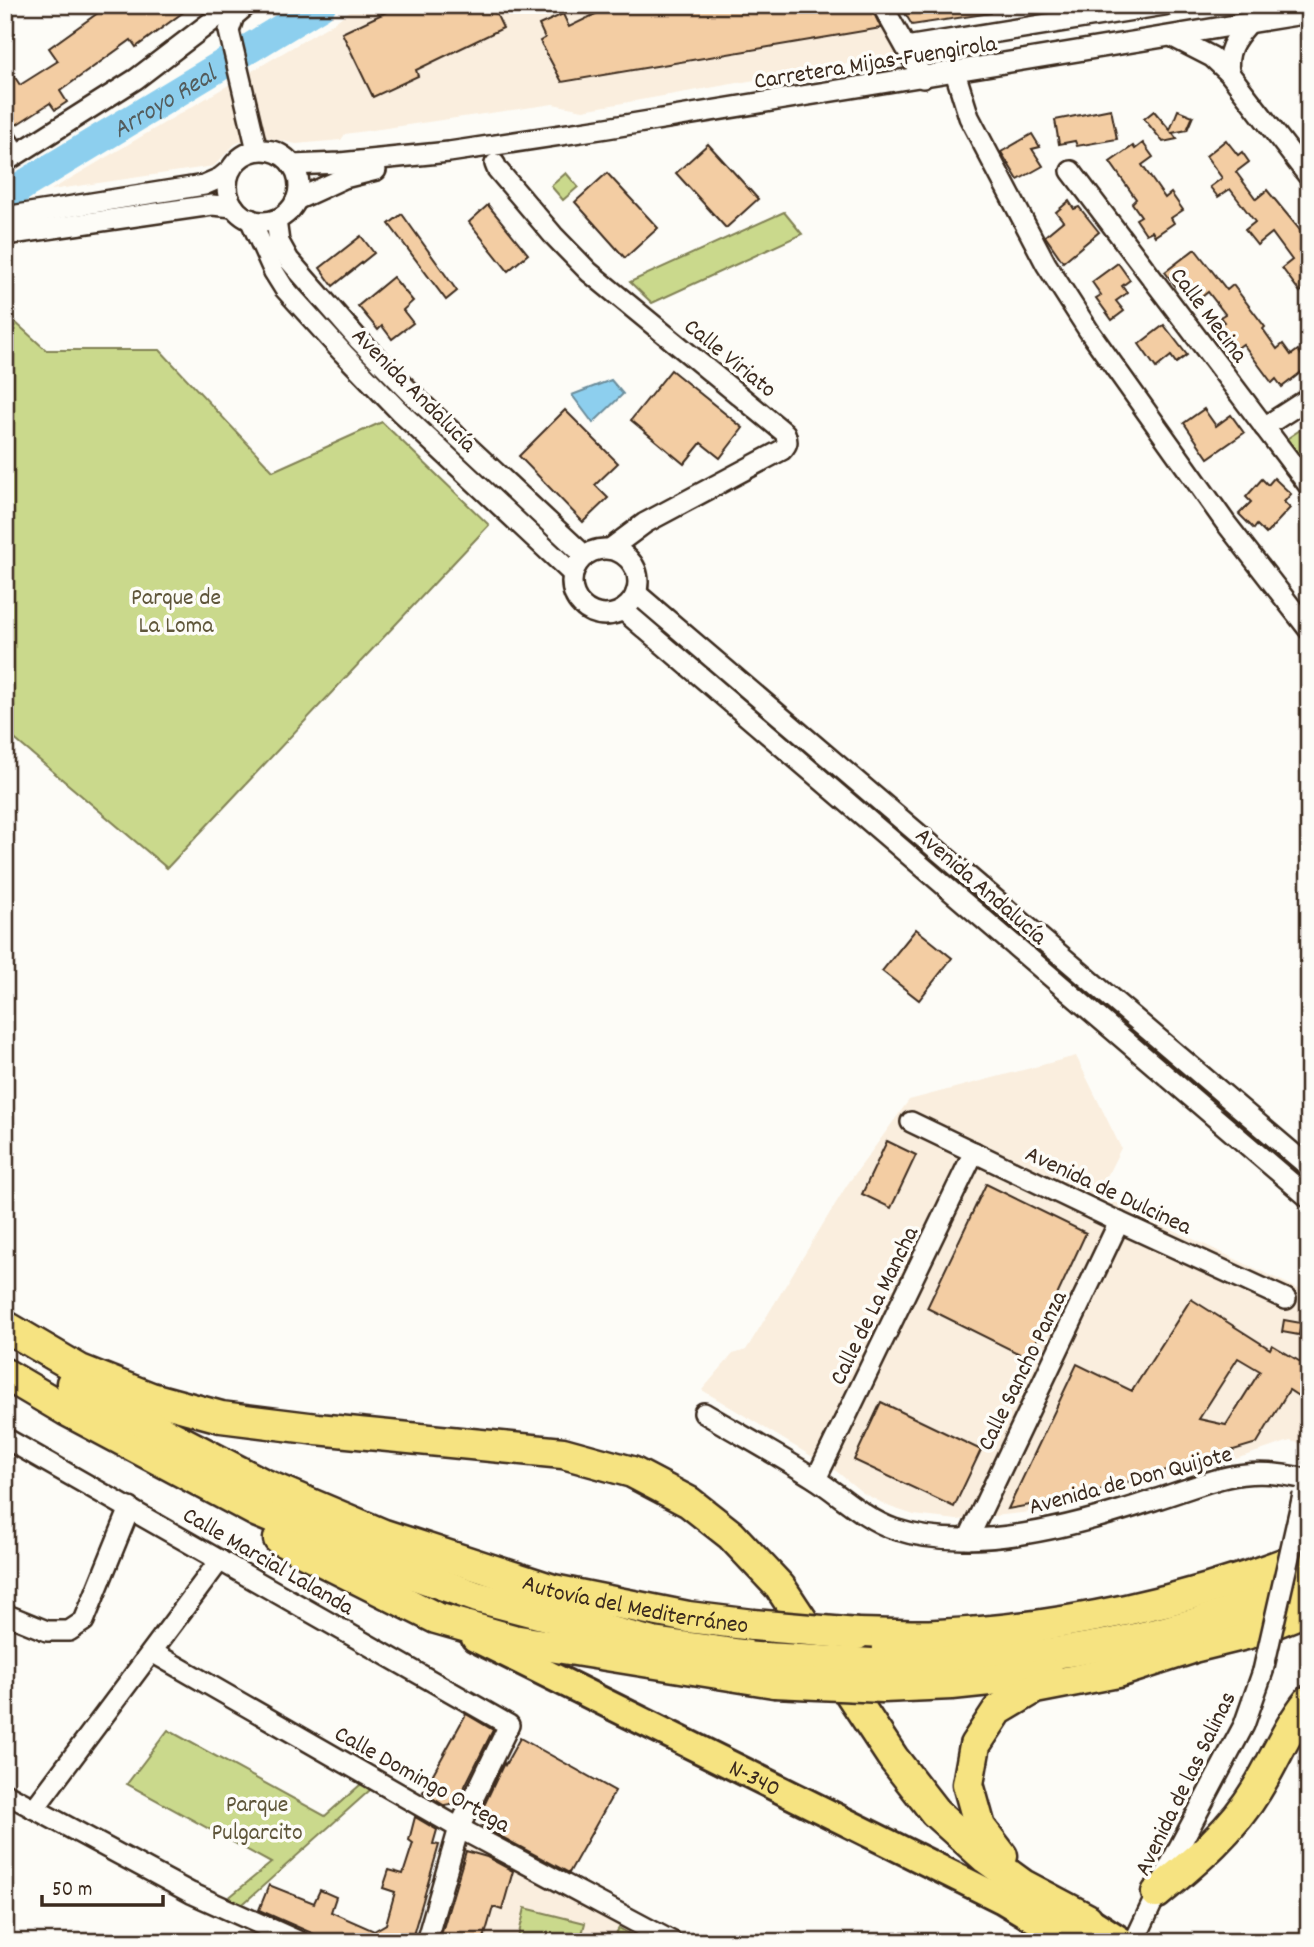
<svg xmlns="http://www.w3.org/2000/svg" width="1314" height="1947" viewBox="0 0 1314 1947" font-family="Dekko,sans-serif">
  <rect width="100%" height="100%" fill="#fdfcf7"/>
  <filter id="ink" filterUnits="userSpaceOnUse"><feTurbulence type="fractalNoise" baseFrequency=".0143" numOctaves="2"/><feDisplacementMap in="SourceGraphic" scale="14" xChannelSelector="R" yChannelSelector="G"/><feConvolveMatrix kernelMatrix="1 2 1 2 8 2 1 2 1" color-interpolation-filters="sRGB"/></filter>
  <g filter="url(#ink)">
    <g fill="#faeede">
      <path d="M357,5H892L921,51L583,110L553,104L345,134L341,140L296,144L265,137L247,139L235,144L214,166L51,190L335,22Z"/>
      <path d="M1076,1056L1121,1148L1098,1194L1309,1294V1445L1290,1441L1193,1473L1104,1498L1049,1510L957,1520L914,1515L890,1507L863,1493L836,1471L702,1390L733,1354L746,1350L847,1185L909,1100Z"/>
      <path d="M467,1843L654,1942H435Z"/>
    </g>
    <g fill="#cad98c" stroke="#828255" stroke-width="2">
      <path d="M566,173L578,187L563,200L551,186Z"/>
      <path d="M784,212L802,234L652,303L630,282Z"/>
      <path d="M5,313L46,350H160L273,471L382,422L489,525L167,868L5,731Z"/>
      <path d="M1309,424V472L1285,440Z"/>
      <path d="M168,1730L325,1816L369,1777L379,1782L234,1912L227,1899L271,1863L127,1784Z"/>
      <path d="M525,1908L585,1923L580,1942H517Z"/>
      <path d="M619,1928L643,1942H611Z"/>
    </g>
    <path fill="#8dcfee" stroke="#6c8d9b" stroke-width="2" d="M611,380L623,394L593,423L572,395Z"/>
    <g fill="none" stroke-linecap="round" stroke-linejoin="round">
      <path stroke="#8dcfee" stroke-width="30" id="s1" d="M5,198L25,184L321,5"/>
    </g>
    <g fill="#f3cda3" stroke="#3b2a1e" stroke-width="2" fill-rule="evenodd">
      <path d="M109,5H193L136,47L131,40L60,91L67,102L55,110L50,103L16,125L5,109V82L14,76L20,85L58,61L49,48Z"/>
      <path d="M401,5H492L503,28L416,70L418,76L373,97L342,33Z"/>
      <path d="M614,5H870L881,28L562,82L540,41L545,38L539,25L563,14L569,27Z"/>
      <path d="M900,5H990L991,13L912,25Z"/>
      <path d="M1111,109L1117,139L1077,146L1075,141L1059,144L1055,120Z"/>
      <path d="M1178,110L1193,116L1187,130L1172,133L1177,139L1163,142L1144,119L1154,111L1170,130Z"/>
      <path d="M1032,134L1040,147L1032,149L1043,166L1018,180L1001,152Z"/>
      <path d="M1226,140L1238,155L1242,152L1249,162L1236,172L1256,199L1267,190L1309,241V285L1300,292L1282,268L1292,260L1272,233L1257,245L1245,230L1255,222L1230,189L1218,197L1210,187L1222,178L1206,156Z"/>
      <path d="M1143,143L1153,157L1142,165L1165,198L1171,193L1183,210L1171,218L1174,223L1155,236L1152,231L1146,234L1136,219L1141,216L1132,203L1136,199L1110,162L1133,146L1135,149Z"/>
      <path d="M708,144L758,199L726,228L676,173Z"/>
      <path d="M607,173L658,228L625,258L575,202Z"/>
      <path d="M1069,201L1074,209L1079,207L1099,232L1063,262L1045,236L1063,221L1056,212Z"/>
      <path d="M488,205L528,254L508,271L469,222Z"/>
      <path d="M402,214L457,291L446,300L389,224Z"/>
      <path d="M361,236L374,253L333,286L320,268Z"/>
      <path d="M1195,249L1227,290L1233,285L1265,327L1263,329L1277,349L1283,344L1291,355L1298,350L1309,366L1282,387L1276,379L1272,383L1243,344L1236,349L1218,326L1224,322L1220,317L1225,314L1208,292L1197,301L1183,282L1176,287L1165,272Z"/>
      <path d="M1118,263L1130,280L1122,286L1127,293L1116,301L1124,311L1112,320L1096,298L1101,295L1092,282Z"/>
      <path d="M393,277L413,301L403,310L413,323L392,339L382,326L378,330L358,306Z"/>
      <path d="M1164,325L1187,355L1176,363L1171,356L1156,368L1139,344Z"/>
      <path d="M671,370L743,428L720,458L701,443L684,464L631,420Z"/>
      <path d="M1204,409L1216,426L1231,415L1244,433L1208,458L1184,423Z"/>
      <path d="M565,410L618,463L595,485L608,498L583,522L519,456Z"/>
      <path d="M1274,478L1291,494L1284,502L1290,508L1266,534L1257,525L1254,529L1239,514L1251,502L1246,497L1262,479L1268,485Z"/>
      <path d="M916,929L952,958L919,1000L882,971Z"/>
      <path d="M887,1141L916,1155L891,1208L862,1194Z"/>
      <path d="M986,1184L1086,1233L1028,1358L927,1308Z"/>
      <path d="M1191,1299L1270,1349L1272,1345L1309,1367V1403L1289,1390L1257,1443L1080,1496L1008,1509L1077,1364L1132,1391ZM1238,1358L1260,1371L1226,1425L1199,1419Z"/>
      <path d="M1284,1320L1301,1323L1299,1335L1282,1332Z"/>
      <path d="M881,1402L981,1450L954,1507L854,1460Z"/>
      <path d="M466,1714L493,1730L456,1804L445,1806L423,1792Z"/>
      <path d="M520,1738L615,1791L569,1873L483,1827L480,1814L504,1763L505,1765Z"/>
      <path d="M415,1817L437,1830L433,1844L439,1845L411,1942H332L259,1910L269,1885L314,1903L320,1890L336,1897L331,1912L374,1931L386,1924L395,1892L383,1888L389,1870L403,1874L413,1843L409,1840Z"/>
      <path d="M466,1851L487,1857L513,1871L502,1910L493,1907L483,1942H439Z"/>
    </g>
    <g fill="none" stroke-linecap="round" stroke-linejoin="round">
      <defs>
        <g id="minor">
          <path d="M247,5L234,16L229,31L257,150"/>
          <path d="M882,5L923,78"/>
          <path d="M1173,37L1212,57L1229,73L1309,177"/>
          <path d="M906,47L1164,5"/>
          <path d="M955,72L969,117L1046,264L1089,331L1225,522L1309,630"/>
          <path d="M1229,73C1226,51 1234,40 1248,24"/>
          <path d="M5,137L16,154"/>
          <circle cx="263" cy="186" r="36"/>
          <path d="M5,162L136,79L233,5"/>
          <path d="M495,164L497,169L553,235L589,272L785,433C788,441 788,444 782,450L645,523L610,549"/>
          <path d="M292,165L340,163L449,152L607,128L1309,13"/>
          <path d="M1071,171L1309,486"/>
          <path d="M296,200L344,178L376,170"/>
          <path d="M5,217L204,185L220,178L230,170"/>
          <path d="M250,219L274,272L284,288L343,353L399,411L573,574"/>
          <path d="M276,220L279,242L289,260L358,339L417,399L584,555"/>
          <path d="M5,235L212,205L234,207"/>
          <path d="M1264,427L1309,398"/>
          <circle cx="605" cy="582" r="33"/>
          <path d="M636,593L1309,1167"/>
          <path d="M623,610L1309,1198"/>
          <path d="M911,1122L1119,1222L1286,1299"/>
          <path d="M704,1413C741,1435 778,1455 814,1478C841,1495 863,1518 894,1529C972,1555 1079,1525 1154,1500C1215,1481 1243,1463 1309,1480"/>
          <path d="M5,1438L509,1725L459,1828L426,1942"/>
          <path d="M816,1479L974,1152"/>
          <path d="M968,1539L1119,1222"/>
          <path d="M5,1614L47,1631H69L84,1621L130,1508"/>
          <path d="M152,1652L459,1828L673,1942"/>
          <path d="M5,1793L191,1893L300,1942"/>
          <path d="M34,1809L220,1560"/>
          <path d="M1134,1942L1176,1853L1244,1725L1263,1671"/>
        </g>
        <g id="major">
          <path id="s2" d="M475,1638L1003,1900L1073,1942"/>
          <path d="M1087,1919L1123,1942"/>
        </g>
        <g id="highway">
          <path d="M5,1326L80,1370L151,1398L221,1417L317,1429L563,1453L632,1472L689,1502L731,1535L780,1587L893,1758L935,1812L986,1858L1023,1885L1087,1919"/>
          <path d="M5,1374L66,1410L258,1512L371,1559L477,1597L653,1643L765,1658"/>
          <path id="s3" d="M72,1383L111,1405L261,1483L384,1535L553,1590L688,1617L753,1625"/>
          <path d="M279,1539L436,1618L513,1640L774,1682"/>
          <path d="M857,1634C884,1634 911,1637 938,1635C1062,1629 1193,1601 1309,1554"/>
          <path d="M1169,1653L1246,1634L1309,1609"/>
          <path d="M872,1664C930,1662 989,1661 1047,1654C1136,1643 1226,1618 1309,1583"/>
          <path d="M883,1687L952,1684L1048,1674"/>
          <path d="M1002,1856L980,1827L968,1784L975,1745L998,1710L1035,1688L1118,1672L1189,1649"/>
          <path d="M1157,1893C1194,1862 1232,1831 1257,1789C1275,1760 1287,1728 1309,1701"/>
        </g>
      </defs>
      <use href="#minor" stroke="#3b2a1e" stroke-width="24"/>
      <use href="#major" stroke="#3b2a1e" stroke-width="32"/>
      <use href="#highway" stroke="#3b2a1e" stroke-width="35"/>
      <use href="#minor" stroke="#fdfcf7" stroke-width="19"/>
      <use href="#major" stroke="#f6e381" stroke-width="26"/>
      <use href="#highway" stroke="#f6e381" stroke-width="30"/>
      <defs>
        <path id="minor-bridge" d="M1263,1671L1303,1495"/>
        <g id="highway-bridge">
          <path d="M753,1625L857,1634"/>
          <path d="M765,1658L872,1664"/>
          <path d="M774,1682L883,1687"/>
        </g>
      </defs>
      <use href="#minor-bridge" stroke="#3b2a1e" stroke-width="24" stroke-linecap="butt"/>
      <use href="#highway-bridge" stroke="#3b2a1e" stroke-width="35" stroke-linecap="butt"/>
      <use href="#minor-bridge" stroke="#fdfcf7" stroke-width="19"/>
      <use href="#highway-bridge" stroke="#f6e381" stroke-width="30"/>
    </g>
  </g>
  <g text-anchor="middle" stroke-width="7" stroke-linejoin="round" paint-order="stroke">
    <g font-size="24" fill="#3b2a1e" stroke="#fdfcf7">
      <text transform="translate(875 61) rotate(-9)" y="8">Carretera Mijas-Fuengirola</text>
      <text transform="translate(1210 314) rotate(53)" y="8">Calle Mecina</text>
      <text transform="translate(731 357) rotate(39)" y="8">Calle Viriato</text>
      <text transform="translate(415 389) rotate(45)" y="8">Avenida Andalucía</text>
      <text transform="translate(982 885) rotate(41)" y="8">Avenida Andalucía</text>
      <text transform="translate(1109 1189) rotate(25)" y="8">Avenida de Dulcinea</text>
      <text transform="translate(873 1305) rotate(-64)" y="8">Calle de La Mancha</text>
      <text transform="translate(1021 1370) rotate(-64)" y="8">Calle Sancho Panza</text>
      <text transform="translate(1130 1479) rotate(-15)" y="8">Avenida de Don Quijote</text>
      <text transform="translate(269 1560) rotate(30)" y="8">Calle Marcial Lalanda</text>
      <text dy="8" stroke="none"><textPath href="#s3" startOffset="609">Autovía del Mediterráneo</textPath></text>
      <text transform="translate(423 1778) rotate(29)" y="8">Calle Domingo Ortega</text>
      <text dy="8" stroke="none"><textPath href="#s2" startOffset="313">N-340</textPath></text>
      <text transform="translate(1184 1783) rotate(-64)" y="8">Avenida de las Salinas</text>
    </g>
    <g font-size="24" fill="#5f563a" stroke="#fdfcf7">
      <text x="176" y="604">Parque de<tspan x="176" dy="28">La Loma</tspan></text>
      <text x="257" y="1811">Parque<tspan x="257" dy="28">Pulgarcito</tspan></text>
    </g>
    <g font-size="26" font-style="italic" fill="#545c5c" stroke="#fdfcf7">
      <text dy="9" stroke="none"><textPath href="#s1" startOffset="186">Arroyo Real</textPath></text>
    </g>
  </g>
  <rect width="1314" height="1947" fill="none" stroke="#fdfcf7" stroke-width="28"/>
  <rect x="14" y="14" width="1286" height="1919" fill="none" stroke="#3b2a1e" stroke-width="2.5" filter="url(#ink)"/>
  <path d="M42 1895v10h121v-10" fill="none" stroke="#3b2a1e" stroke-width="3.5"/>
  <text x="52" y="1895" font-size="21" fill="#3b2a1e" stroke="#fdfcf7" stroke-width="5" paint-order="stroke">50 m</text>
</svg>
